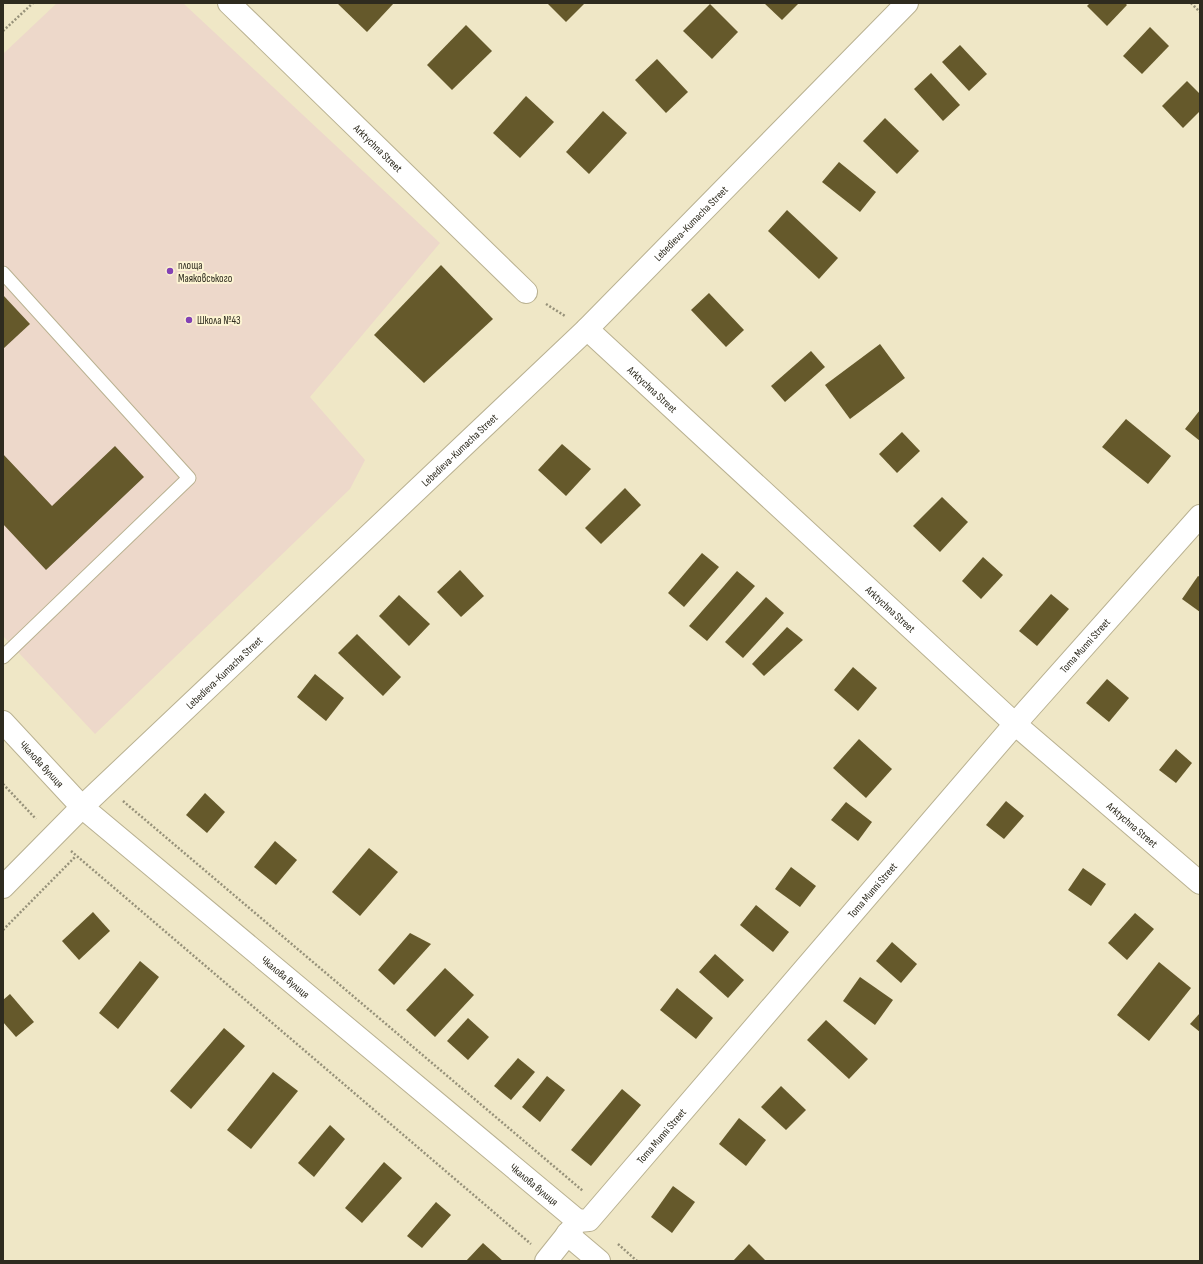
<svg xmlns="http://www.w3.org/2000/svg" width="1203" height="1264" viewBox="0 0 1203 1264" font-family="'Sofia Sans Condensed',sans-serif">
  <rect width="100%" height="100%" fill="#efe7c6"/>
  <path fill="#edd8ca" d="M57,3H183L440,243L310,397L365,460L350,489L95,734L3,636V54Z"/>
  <g fill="#65592b">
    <path d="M337,3H394L367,32Z"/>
    <path d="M547,3H585L566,22Z"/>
    <path d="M764,3H799L782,20Z"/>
    <path d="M1090,3H1125L1127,5L1107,26L1087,6Z"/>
    <path d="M710,4L738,32L712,59L683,31Z"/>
    <path d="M466,25L492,51L452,90L427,65Z"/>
    <path d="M1150,27L1169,46L1142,74L1123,56Z"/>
    <path d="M960,45L987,74L969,91L942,62Z"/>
    <path d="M657,59L688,92L666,113L635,80Z"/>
    <path d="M931,73L960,105L943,121L914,89Z"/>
    <path d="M1187,81L1200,94V111L1183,128L1162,106Z"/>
    <path d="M526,96L554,122L520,158L493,133Z"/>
    <path d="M603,111L627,133L589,174L566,152Z"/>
    <path d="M885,118L919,151L897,174L863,141Z"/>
    <path d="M839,162L876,192L860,212L822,182Z"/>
    <path d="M787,210L838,258L819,279L768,231Z"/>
    <path d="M441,265L493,319L424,383L374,335Z"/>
    <path d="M709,293L744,330L726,347L691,310Z"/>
    <path d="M3,295L30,324L3,349Z"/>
    <path d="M880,344L905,378L850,419L825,385Z"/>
    <path d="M811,351L825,367L785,402L771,386Z"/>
    <path d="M1200,410V441L1185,429Z"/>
    <path d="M1126,419L1171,456L1148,484L1102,447Z"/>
    <path d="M902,432L920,451L897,473L879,454Z"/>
    <path d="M562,444L591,469L566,496L538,470Z"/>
    <path d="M115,446L144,477L46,570L3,524V454L52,506Z"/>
    <path d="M625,488L641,505L601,544L585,528Z"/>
    <path d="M942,497L968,522L940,552L913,526Z"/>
    <path d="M702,553L719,567L684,607L668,593Z"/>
    <path d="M983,557L1003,575L981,599L962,581Z"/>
    <path d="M460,570L484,596L461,617L437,592Z"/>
    <path d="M737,571L755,586L707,641L689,626Z"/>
    <path d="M1198,576L1200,577V612L1182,599Z"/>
    <path d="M1051,594L1069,609L1037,646L1019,631Z"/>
    <path d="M399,595L430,624L409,646L379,616Z"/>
    <path d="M766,597L784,613L743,658L725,642Z"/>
    <path d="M787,627L803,640L764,676L752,664Z"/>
    <path d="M357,634L401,677L383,696L338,653Z"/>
    <path d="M853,667L877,688L858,711L834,690Z"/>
    <path d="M315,674L344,698L326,721L297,697Z"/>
    <path d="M1107,679L1129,698L1109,722L1086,703Z"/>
    <path d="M859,739L892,769L866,798L833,768Z"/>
    <path d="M1176,749L1192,763L1176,783L1159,770Z"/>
    <path d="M205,793L225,812L207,833L186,815Z"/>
    <path d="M1006,801L1024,816L1004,839L986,825Z"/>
    <path d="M846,802L872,822L858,841L831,820Z"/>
    <path d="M275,841L297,860L276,885L254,867Z"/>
    <path d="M369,848L398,872L360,916L332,892Z"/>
    <path d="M791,867L816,886L800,907L775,889Z"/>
    <path d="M1083,868L1106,884L1091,906L1068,890Z"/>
    <path d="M756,905L789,932L773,952L740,925Z"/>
    <path d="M93,912L110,931L79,960L62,941Z"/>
    <path d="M1135,913L1154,929L1127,960L1108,943Z"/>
    <path d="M410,933L431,944L394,985L378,970Z"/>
    <path d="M892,942L917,964L901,983L876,961Z"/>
    <path d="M715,954L744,980L728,998L699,972Z"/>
    <path d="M140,961L159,977L118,1029L99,1013Z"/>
    <path d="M1159,962L1191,988L1149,1041L1117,1015Z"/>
    <path d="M445,968L474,995L435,1037L406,1010Z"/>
    <path d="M860,977L893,1000L875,1025L843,1001Z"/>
    <path d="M677,988L713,1018L696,1039L660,1010Z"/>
    <path d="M10,994L34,1022L16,1037L3,1022V1000Z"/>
    <path d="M1200,1013V1032L1190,1024Z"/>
    <path d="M468,1018L489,1037L468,1060L447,1041Z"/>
    <path d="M826,1020L868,1059L849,1079L807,1040Z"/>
    <path d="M224,1028L245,1046L191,1109L170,1091Z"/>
    <path d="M518,1058L535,1072L511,1100L494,1086Z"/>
    <path d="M273,1072L298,1091L251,1149L227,1130Z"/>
    <path d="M547,1076L565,1090L540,1122L522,1107Z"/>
    <path d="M781,1086L806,1110L786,1130L761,1107Z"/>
    <path d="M622,1089L641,1105L591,1166L571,1150Z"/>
    <path d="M739,1118L766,1140L746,1166L719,1144Z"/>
    <path d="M330,1125L345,1139L314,1177L298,1163Z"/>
    <path d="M384,1162L402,1178L362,1223L345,1208Z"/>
    <path d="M673,1186L695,1202L672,1233L651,1217Z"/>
    <path d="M436,1202L451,1215L422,1248L407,1236Z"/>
    <path d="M483,1243L503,1261H466Z"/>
    <path d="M749,1244L766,1261H733Z"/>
  </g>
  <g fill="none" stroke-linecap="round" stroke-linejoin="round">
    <defs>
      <path id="service" d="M3,273L189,478L3,657"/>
      <g id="minor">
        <path id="s1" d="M229,3L526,292"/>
        <path id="s2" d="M587,329L1015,724L1200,883"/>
        <path id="s3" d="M3,722L82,807L578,1221"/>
        <path id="s4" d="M3,887L82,807L587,329L907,3"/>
        <path d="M567,1234L599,1261"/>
        <path id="s5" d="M546,1261L578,1221L589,1220L1015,724L1200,516"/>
      </g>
    </defs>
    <use href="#service" stroke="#b9b191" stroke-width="15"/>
    <use href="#minor" stroke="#b9b191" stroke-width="24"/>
    <g stroke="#969179" stroke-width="2.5" stroke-dasharray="2 2" stroke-linecap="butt">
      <path d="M1191,3L1200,12"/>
      <path d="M3,31L33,3"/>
      <path d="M546,304L565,316"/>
      <path d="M3,784L36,819"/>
      <path d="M123,801L583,1191"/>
      <path d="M71,851L531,1244"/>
      <path d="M3,930L76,856"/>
      <path d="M618,1244L637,1261"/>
    </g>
    <use href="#service" stroke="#fff" stroke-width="13"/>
    <use href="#minor" stroke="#fff" stroke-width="22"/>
  </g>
  <g fill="#8341b5" stroke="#fdf4d3" stroke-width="1.5">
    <circle cx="170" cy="271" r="4"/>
    <circle cx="189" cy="320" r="4"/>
  </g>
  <g text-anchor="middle" stroke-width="4" stroke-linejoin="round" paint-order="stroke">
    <g font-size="11" fill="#2e2b1f" stroke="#fdf4d3">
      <text dy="4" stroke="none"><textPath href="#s1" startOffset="208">Arktychna Street</textPath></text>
      <text dy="4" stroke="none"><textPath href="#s4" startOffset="956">Lebedieva-Kumacha Street</textPath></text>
      <text dy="4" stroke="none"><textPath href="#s2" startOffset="89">Arktychna Street</textPath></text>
      <text dy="4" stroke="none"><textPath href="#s4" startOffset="632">Lebedieva-Kumacha Street</textPath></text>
      <text dy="4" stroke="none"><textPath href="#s2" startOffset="413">Arktychna Street</textPath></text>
      <text dy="4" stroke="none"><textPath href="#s5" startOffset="821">Toma Munni Street</textPath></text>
      <text dy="4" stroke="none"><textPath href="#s4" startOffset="308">Lebedieva-Kumacha Street</textPath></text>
      <text dy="4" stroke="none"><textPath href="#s3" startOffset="57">Чкалова вулиця</textPath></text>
      <text dy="4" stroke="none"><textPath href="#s2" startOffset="737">Arktychna Street</textPath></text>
      <text dy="4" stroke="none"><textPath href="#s5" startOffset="497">Toma Munni Street</textPath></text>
      <text dy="4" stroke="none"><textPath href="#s3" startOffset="381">Чкалова вулиця</textPath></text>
      <text dy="4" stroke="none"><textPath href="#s5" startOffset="173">Toma Munni Street</textPath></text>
      <text dy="4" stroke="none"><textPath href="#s3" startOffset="705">Чкалова вулиця</textPath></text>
    </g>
    <g font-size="11" fill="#2e2b1f" stroke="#fdf4d3" text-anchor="start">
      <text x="178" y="269">площа<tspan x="178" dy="13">Маяковського</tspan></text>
      <text x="197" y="324">Школа №43</text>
    </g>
  </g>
  <rect width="1203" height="1264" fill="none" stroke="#2e2b1f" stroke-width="8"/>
</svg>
